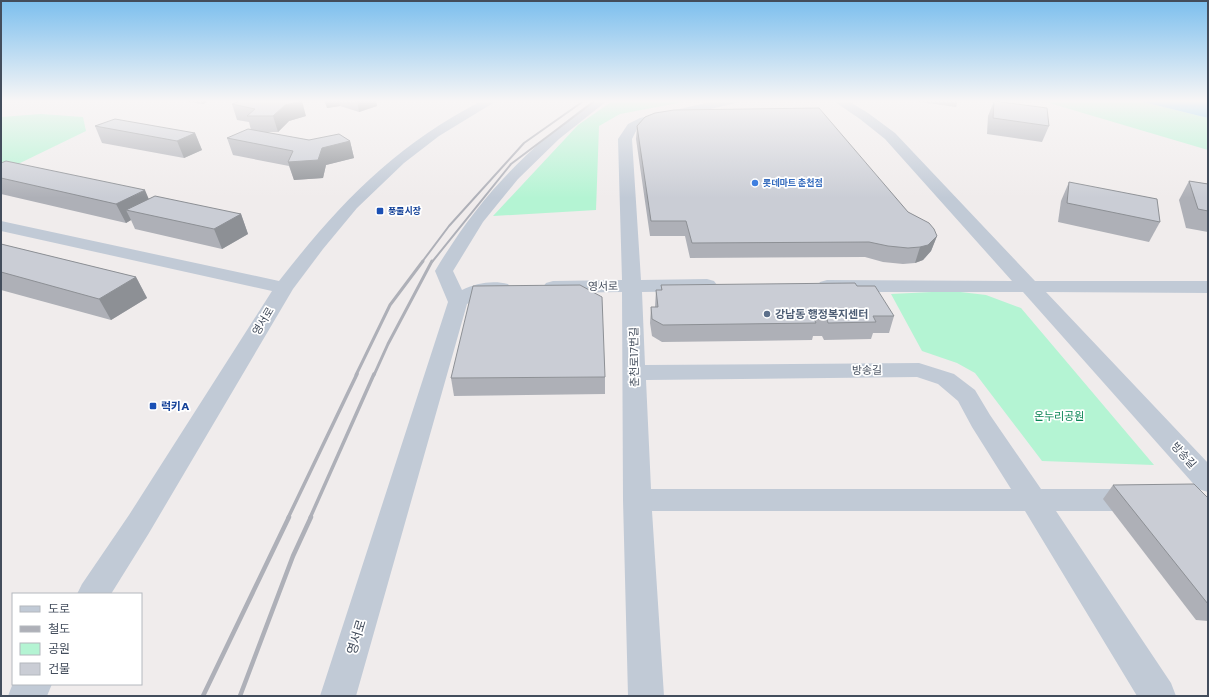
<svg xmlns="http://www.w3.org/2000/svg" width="1209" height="697" viewBox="0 0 1209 697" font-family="Poppins,'Noto Sans KR',sans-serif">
  <rect width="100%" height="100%" fill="#f0ecec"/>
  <g fill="#b4f4d3">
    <path d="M614,100H694L620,114L599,126L596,210L493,216L578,125Z"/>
    <path d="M1039,100H1135L1208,118V150Z"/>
    <path d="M41,114L83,117L86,131L16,165L1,170V117Z"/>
    <path d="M952,291L986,295L1021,308L1154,465L1042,461L975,373L957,363L922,351L891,294Z"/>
  </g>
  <path fill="#7bd0f6" d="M1135,100H1208V118Z"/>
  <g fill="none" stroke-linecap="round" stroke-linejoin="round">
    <g fill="#c1cad6" fill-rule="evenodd">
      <path d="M483,100H498L439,136L404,163L357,208L323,249L293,289L149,533L111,594H77L82,584L129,515L272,291L1,231V221L279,281C340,203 393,147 483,100Z"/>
      <path d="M594,100H608L559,139L518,179L483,222L453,271L462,290C476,283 493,280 508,284L511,288L508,292L483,295L467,304L356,696H320L448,302L435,271C479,197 524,151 594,100Z"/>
      <path d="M719,100H742L740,102L648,124L637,129L632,139L641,280L707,279L714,281L717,285L714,289L707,291L642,292L645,365L919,363L954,374L975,390L990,415L1041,489H1133L1143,492L1147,500L1143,508L1133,511H1056L1171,683L1176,696H1137L1025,511H652L664,696H628L623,500L622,292L553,293L546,291L543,287L546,283L553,281L622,280L618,139L628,124L640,118ZM917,377L938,384L958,401L972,427L1011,489H651L646,380Z"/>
      <path d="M832,100H847L868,113L895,133L1035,281H1208V293L1046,292L1208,463V492L1198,489L1023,292H827L820,290L817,286L820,282L827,280L1012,281L885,139L860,119Z"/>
      <path d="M13,683V684H52L47,696H8Z"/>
    </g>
    <g stroke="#aeb0b8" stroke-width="2">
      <path d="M422,262L449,226L524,143L585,100"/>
      <path d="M432,262L511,164L596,100"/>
    </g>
    <g stroke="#aeb0b8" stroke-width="3">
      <path d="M356,375L390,305L423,261"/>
      <path d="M374,375L388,344L432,261"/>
    </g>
    <g stroke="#aeb0b8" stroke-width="3.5">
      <path d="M288,518L357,374"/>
      <path d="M310,518L374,374"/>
    </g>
    <g stroke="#aeb0b8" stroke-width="4.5">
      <path d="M203,696L289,517"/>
      <path d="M240,696L293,556L311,517"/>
    </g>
  </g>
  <g fill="#aeb0b7">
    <path d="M182,100H210L203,104L182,101Z"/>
    <path d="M324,100H376L377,106L359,112L340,106L327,108Z"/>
    <path d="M905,100H958L956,107Z"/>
    <path d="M994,101L1049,126L1042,142L987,134L988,116Z"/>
    <path d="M232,104L306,116L289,121L278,132H265L309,140L350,141L354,158L326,165L323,178L294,180L289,166L233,155L227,138L251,130L249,122L237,120Z"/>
    <path d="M95,126L195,133L202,150L184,158L102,143Z"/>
    <path d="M637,126L937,236L931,251L923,260L915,263L903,264L883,262L865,257L690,258L685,236H650L636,139Z"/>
    <path d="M1,163L149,199L241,214L248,234L222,249L135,229L131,220L126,223L1,194Z"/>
    <path d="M1189,181L1208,184V232L1186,228L1179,200Z"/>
    <path d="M1069,182L1160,222L1149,242L1058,222L1061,201Z"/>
    <path d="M1,244L136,277L147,298L111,320L1,290Z"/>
    <path d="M661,285L857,286L894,316L889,333H873L871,339L824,340L822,336H813L812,340L662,342L652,336L650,323L651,307H655L656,290H661Z"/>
    <path d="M605,377V394L454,396L451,378Z"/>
    <path d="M1113,485L1208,498V621L1196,620L1103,499Z"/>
  </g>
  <g fill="#8d9095">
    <path d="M202,100H210L203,104Z"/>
    <path d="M325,100H339L340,106L327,108Z"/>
    <path d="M357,100H376L377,106L359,112Z"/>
    <path d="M302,101L306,116L289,121L278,132L273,116L285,105Z"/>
    <path d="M195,133L202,150L184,158L177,141Z"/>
    <path d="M350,141L354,158L326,165L323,178L294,180L288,162L322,148Z"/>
    <path d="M145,190L153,209L126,210L131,220L126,223L116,204Z"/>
    <path d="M241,214L248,234L222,249L214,229Z"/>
    <path d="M937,236L931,251L923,260L915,263L920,247Z"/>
    <path d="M136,277L147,298L111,320L99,299Z"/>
  </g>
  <g fill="#cacdd5" stroke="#8d9095">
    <path d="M242,100H301L302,101L285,105L273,116H247L255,109L232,104Z"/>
    <path d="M994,101L1047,108L1049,126L993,118Z"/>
    <path d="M819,108L908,212L929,223L934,229L937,236L928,245L920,247L908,248L888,246L869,242L692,243L686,221H651L637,126L645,117L655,113L674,110Z"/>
    <path d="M115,119L195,133L177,141L95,126Z"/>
    <path d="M248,129L309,140L339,134L350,141L322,148L318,160L288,162L293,151L227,138Z"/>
    <path d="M6,161L145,190L116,204L1,178V163Z"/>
    <path d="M1189,181L1208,184V211L1198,209Z"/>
    <path d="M1069,182L1157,199L1160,222L1067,203Z"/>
    <path d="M155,196L241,214L214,229L126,210Z"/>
    <path d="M1,244L136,277L99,299L1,272Z"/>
    <path d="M855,283L857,286H875L894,316H873L876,322L828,323L827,319H814L816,323L663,325L652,319L651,307H658L656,290H662L661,285Z"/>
    <path d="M580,285L602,297L605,377L451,378L473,286Z"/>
    <path d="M1194,484L1208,498V604L1113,485Z"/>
  </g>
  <linearGradient id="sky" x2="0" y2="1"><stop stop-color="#7cbfee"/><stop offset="0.51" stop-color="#f8f6f6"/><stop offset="1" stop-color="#f8f6f6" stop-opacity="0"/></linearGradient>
  <rect width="1209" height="198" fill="url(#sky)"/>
  <circle fill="#3f7fe0" stroke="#fff" stroke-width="1.5" cx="755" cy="183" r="4"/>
  <g fill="#1a4fb4" stroke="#fff" stroke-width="1.5">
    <rect x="376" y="207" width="8" height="8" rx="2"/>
    <rect x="149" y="402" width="8" height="8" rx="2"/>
  </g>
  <circle fill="#5c6f8a" stroke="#fff" stroke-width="1.5" cx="767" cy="314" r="4"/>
  <g text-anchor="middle" stroke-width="3.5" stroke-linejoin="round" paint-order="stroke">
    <g font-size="9" font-weight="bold" fill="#366cbe" stroke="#fff" text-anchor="start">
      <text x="763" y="186">롯데마트 춘천점</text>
    </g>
    <g font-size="9" font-weight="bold" fill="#164399" stroke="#fff" text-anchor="start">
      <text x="388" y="214">풍물시장</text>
    </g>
    <g font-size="11" fill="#434d5c" stroke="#fff">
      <text transform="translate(603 286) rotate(-1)" y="4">영서로</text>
      <text transform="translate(263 321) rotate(-59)" y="4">영서로</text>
      <text transform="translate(634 357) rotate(-91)" y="4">춘천로17번길</text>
      <text transform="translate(867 370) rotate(-1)" y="4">방송길</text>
      <text transform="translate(1184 455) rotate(48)" y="4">방송길</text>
    </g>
    <g font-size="11" font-weight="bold" fill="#4e5e75" stroke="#fff" text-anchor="start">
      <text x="775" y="318">강남동 행정복지센터</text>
    </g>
    <g font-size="11" font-weight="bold" fill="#164399" stroke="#fff" text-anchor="start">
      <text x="161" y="410">럭키A</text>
    </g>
    <g font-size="11" fill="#0b8555" stroke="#fff">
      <text x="1059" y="420">온누리공원</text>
    </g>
    <g font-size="13" fill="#434d5c" stroke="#fff">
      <text transform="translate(356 637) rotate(-73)" y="5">영서로</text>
    </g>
  </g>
  <rect width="1209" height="697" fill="none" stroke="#434d5c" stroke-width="4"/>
  <rect x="12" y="593" width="130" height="92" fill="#ffffff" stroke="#b4b8be"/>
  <rect x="20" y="606" width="20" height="6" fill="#c1cad6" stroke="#b4b8be"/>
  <text x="48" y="613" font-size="12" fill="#434d5c">도로</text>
  <rect x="20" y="626" width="20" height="6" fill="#aeb0b8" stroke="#b4b8be"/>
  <text x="48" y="633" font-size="12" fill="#434d5c">철도</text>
  <rect x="20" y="643" width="20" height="12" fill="#b4f4d3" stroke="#b4b8be"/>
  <text x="48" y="653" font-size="12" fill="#434d5c">공원</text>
  <rect x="20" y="663" width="20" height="12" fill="#cacdd5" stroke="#b4b8be"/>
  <text x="48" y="673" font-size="12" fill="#434d5c">건물</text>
</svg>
